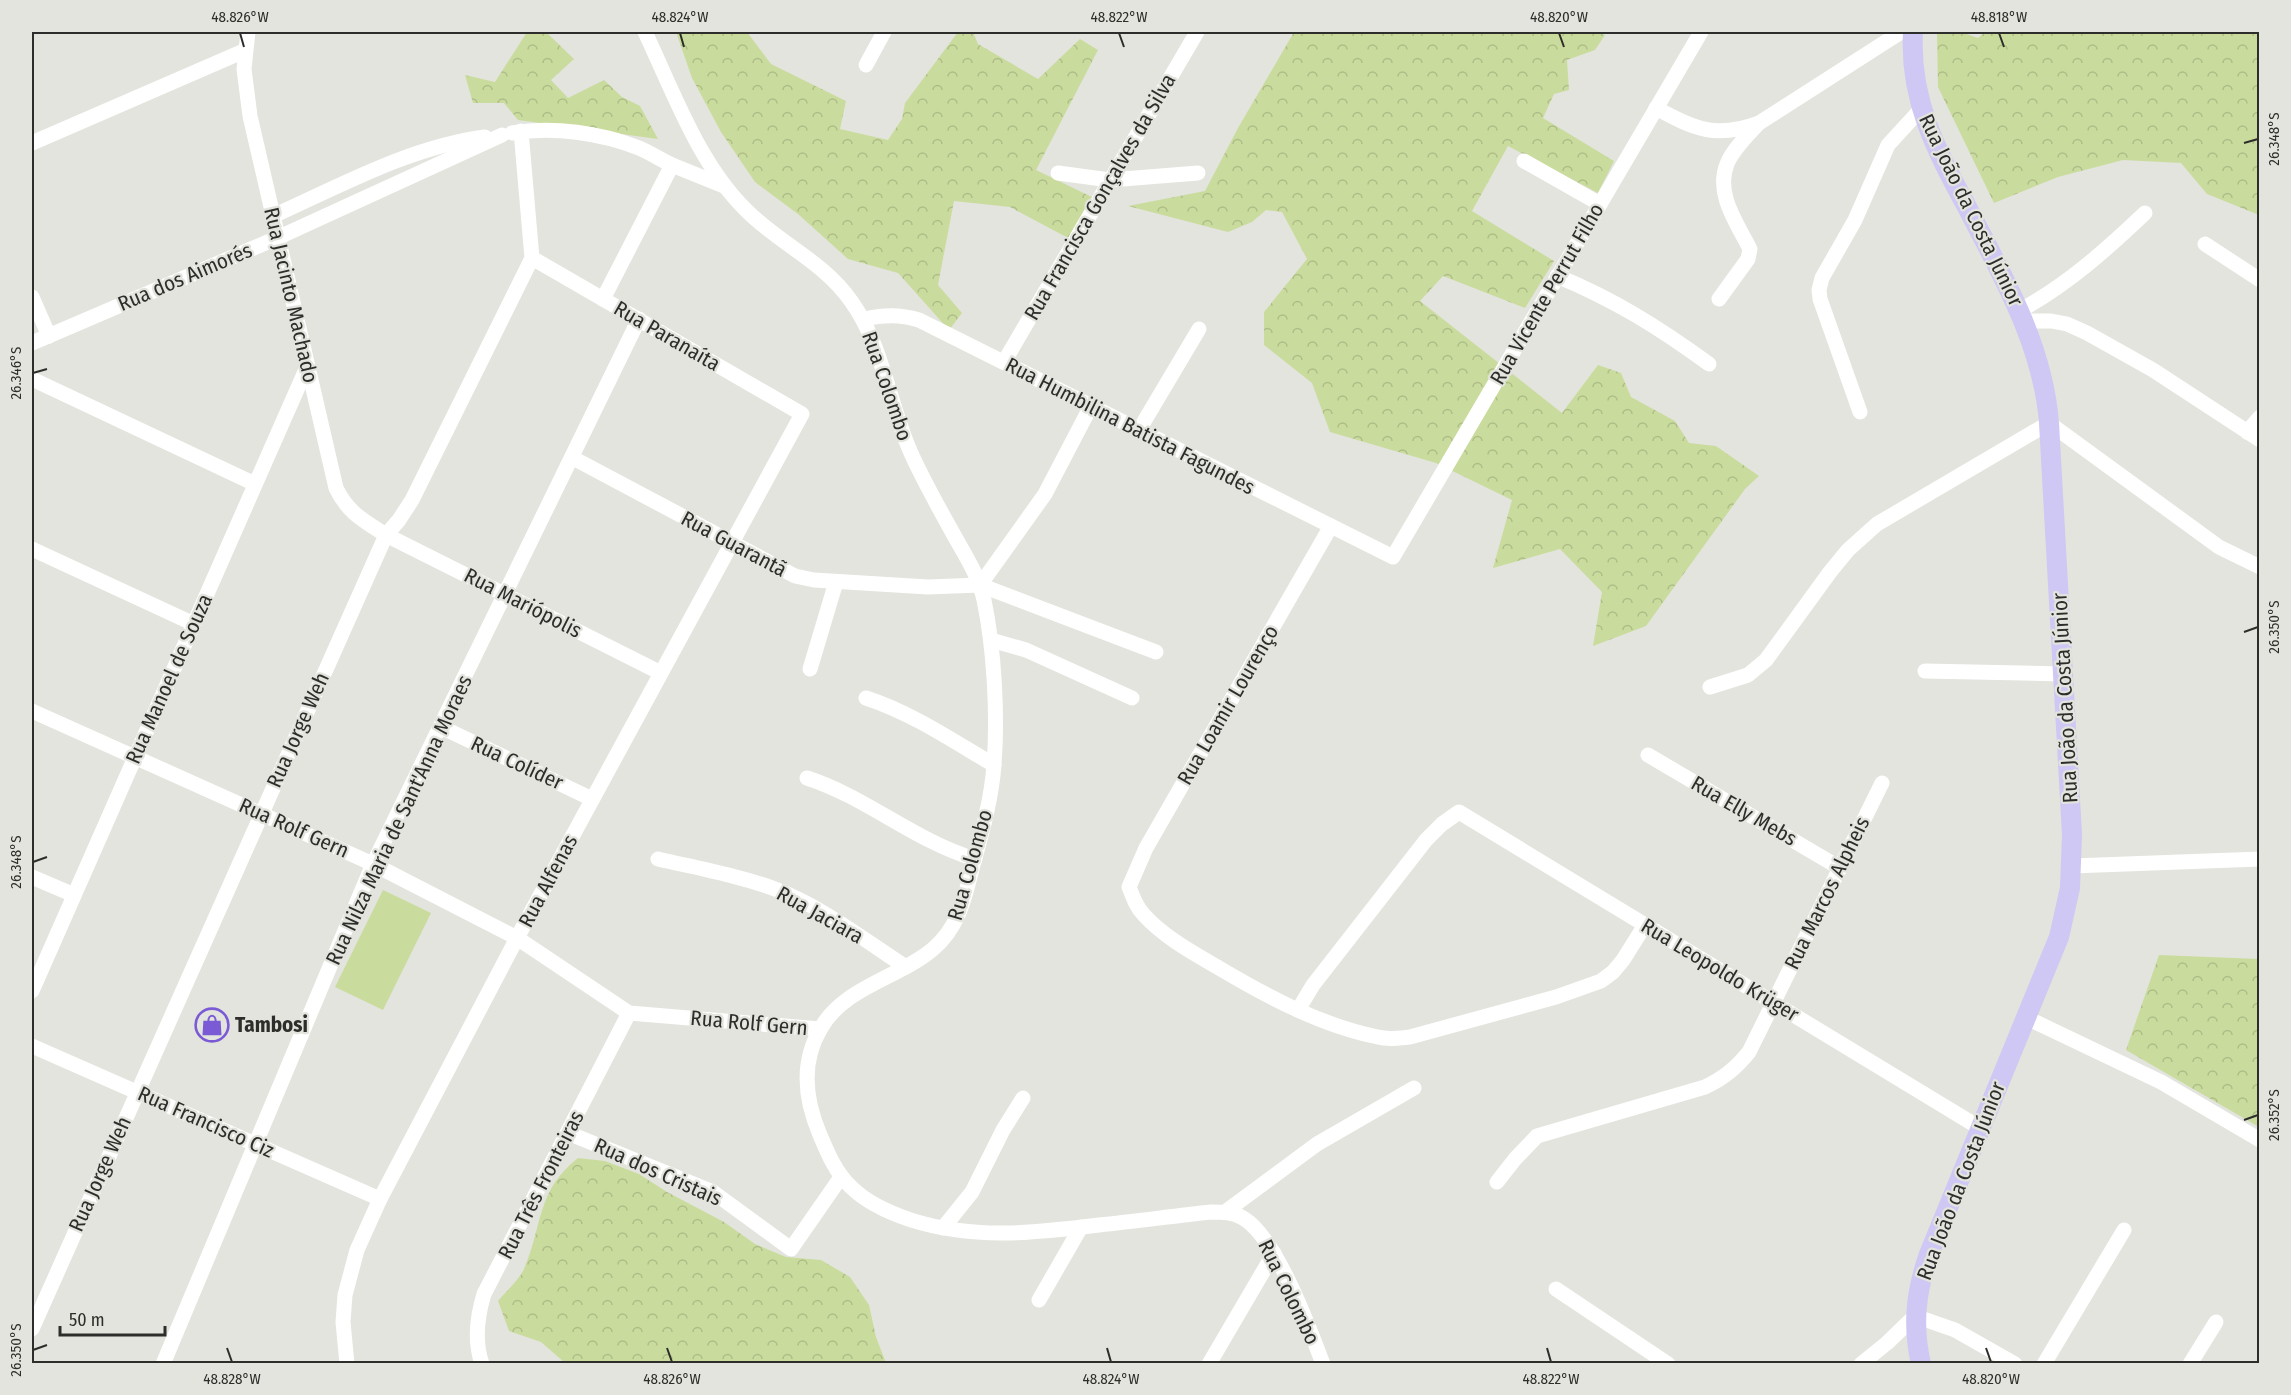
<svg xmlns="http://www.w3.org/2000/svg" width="2291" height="1395" viewBox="0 0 2291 1395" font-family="'Fira Sans Condensed',sans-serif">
  <defs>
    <pattern id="forest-crowns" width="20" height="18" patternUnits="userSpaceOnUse" patternTransform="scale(1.5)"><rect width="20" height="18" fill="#cadc9d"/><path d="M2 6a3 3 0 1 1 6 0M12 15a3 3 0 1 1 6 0" fill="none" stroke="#aebd87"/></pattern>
  </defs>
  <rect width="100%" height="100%" fill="#e2e4dd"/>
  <path fill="#cadc9d" d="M383,890L431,913L383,1010L335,987Z"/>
  <g fill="url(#forest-crowns)">
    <path d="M527,32H546L574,59L551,80L568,98L604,80L622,97L640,106L658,139L518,120L504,103H473L465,75L495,82Z"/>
    <path d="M676,32H747L771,64L846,101L840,129L888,140L902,119L905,103L958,32H973L978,44L1038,79L1080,39L1098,50L1036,170L1094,198L1070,239L1010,207L954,201L938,285L962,313L949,330L898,273L848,259L798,214L755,182L721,132L692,78Z"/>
    <path d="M1294,32H1598L1605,35L1595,50L1567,60L1569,90L1554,94L1543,118L1614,161L1598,193L1508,146L1472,211L1554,261L1525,308L1443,276L1420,301L1562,413L1598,365L1621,373L1631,397L1675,421L1689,443L1716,446L1759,476L1745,489L1646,626L1593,646L1602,592L1560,549L1493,568L1512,500L1436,463L1330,432L1312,383L1264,345V312L1307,259L1282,212L1266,210L1252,222L1228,232L1128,206L1205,191L1238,128Z"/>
    <path d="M1937,32H1961L1978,38L1985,32H2259V215L2207,194L2181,163L2123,160L2058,177L1994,203L1938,87Z"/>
    <path d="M2159,955L2259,959V1127L2126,1050Z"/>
    <path d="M578,1158L605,1161L639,1174L667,1192L724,1222L755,1244L786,1257L821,1260L850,1277L869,1305L876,1337L886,1363H565L541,1342L509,1331L498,1301C506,1291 519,1280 524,1269C543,1225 536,1191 578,1158Z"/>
  </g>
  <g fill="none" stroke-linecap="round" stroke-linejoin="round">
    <g stroke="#fff" stroke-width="15">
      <path d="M248,32L244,69L250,116L336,488C348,513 363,520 386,535L661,673"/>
      <path d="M645,32C673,91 699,165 747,211C780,244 824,262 851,301C883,345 889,404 911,453C924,482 940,510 955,537C967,558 979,577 984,600C994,648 998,715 994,764C992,797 982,833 973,865C965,897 959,927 933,949C899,978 844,987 821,1028C800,1063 805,1100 820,1135C828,1154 836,1173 851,1187C867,1203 890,1213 911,1220C974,1240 1035,1233 1099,1225C1137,1221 1174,1216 1211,1212C1222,1212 1233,1212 1243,1218C1276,1237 1309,1327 1323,1364"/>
      <path d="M866,65L884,32"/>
      <path d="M1656,108C1694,129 1716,139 1759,123L1901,32"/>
      <path d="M512,133C553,126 601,133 639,148C651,153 661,160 672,165C689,172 707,179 724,186"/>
      <path d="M32,143L244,51"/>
      <path d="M1524,161L1600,204"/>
      <path d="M1058,173L1110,180L1198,173"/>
      <path d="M273,216C342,185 410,147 485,137"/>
      <path d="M2205,244L2260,280"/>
      <path d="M1557,276C1615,300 1658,327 1709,364"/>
      <path d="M32,297L49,336"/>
      <path d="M603,299L672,165"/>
      <path d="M1719,299L1748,259L1750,249C1737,223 1715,194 1727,164C1733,149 1748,135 1759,123"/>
      <path d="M2019,311C2067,285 2106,250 2145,213"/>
      <path d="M863,319C884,315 899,314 919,320L1393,557L1701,32"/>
      <path d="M2024,321H2051L2067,324L2087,333L2153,370L2260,440"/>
      <path d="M32,343L277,238L502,135"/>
      <path d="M1004,362L1197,32"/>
      <path d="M32,379L255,484"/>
      <path d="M1860,412L1820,299L1819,290L1822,278L1855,220L1888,145L1921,109"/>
      <path d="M1139,430L1199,329"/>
      <path d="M2247,432L2260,417"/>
      <path d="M573,458L795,576L814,580L928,587L980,585L1156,652"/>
      <path d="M1331,526L1146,848L1129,887C1133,897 1136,907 1144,915C1164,937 1193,953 1219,968C1268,997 1322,1026 1378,1037C1389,1040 1399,1038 1410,1037L1556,997L1601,981L1613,972L1623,960L1645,925"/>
      <path d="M32,549L194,624"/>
      <path d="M980,585L1045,494L1091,406"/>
      <path d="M991,640L1026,650L1132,698"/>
      <path d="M810,669L836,582"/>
      <path d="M1925,671L2063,674"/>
      <path d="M1710,687L1748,675L1766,660L1830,572L1848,550L1877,524L2049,423L2219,547L2260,567"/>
      <path d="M866,698C912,713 953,741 994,765"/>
      <path d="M32,711L373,864L517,938L629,1013L820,1029"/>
      <path d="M441,727L592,799"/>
      <path d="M1648,755L1840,868"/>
      <path d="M807,778C866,797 915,841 975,859"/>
      <path d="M658,859C697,868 737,875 775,889C819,905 866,941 906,967"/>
      <path d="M2072,866L2260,859"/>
      <path d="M32,877L74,895"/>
      <path d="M32,991L307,367"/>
      <path d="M1298,1010L1313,985L1426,840L1442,824L1459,812L1980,1128"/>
      <path d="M2027,1018L2161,1082L2260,1140"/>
      <path d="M32,1046L380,1199"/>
      <path d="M568,1133L713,1192L791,1249L841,1177"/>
      <path d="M1497,1182L1515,1159L1537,1136L1705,1087C1724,1078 1736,1068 1749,1052L1882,783"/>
      <path d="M1225,1212L1317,1144L1414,1088"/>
      <path d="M943,1228L972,1192L1003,1130L1023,1098"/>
      <path d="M1556,1289L1668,1364"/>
      <path d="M1039,1300L1081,1227"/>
      <path d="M32,1329L386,535L399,520L412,500L532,258L521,131"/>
      <path d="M163,1364L373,864L639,319"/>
      <path d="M347,1364L343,1322L345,1295L357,1250L380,1199L517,938L802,414L532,258"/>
      <path d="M482,1364C474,1341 477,1317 484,1294L629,1013"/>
      <path d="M1209,1364L1274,1253"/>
      <path d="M1861,1364L1887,1343L1915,1316L1955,1330L2015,1364"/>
      <path d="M2044,1364L2124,1230"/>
      <path d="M2190,1364L2216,1322"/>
    </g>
    <path stroke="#cfc7f4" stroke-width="20" d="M1913,32C1909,99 1936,150 1967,207C2002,275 2043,344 2049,423L2072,835L2070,888L2059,937L1929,1254C1916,1291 1912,1325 1921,1364"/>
  </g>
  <path fill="none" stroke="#2d2e2b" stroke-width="2" d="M240,33L244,47M680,33L684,47M1119,33L1124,47M1559,33L1564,47M1999,33L2004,47M2244,143L2258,139M33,373L47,369M2244,632L2258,627M33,862L47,857M2244,1120L2258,1115M227,1348L232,1362M667,1348L672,1362M1107,1348L1111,1362M1547,1348L1551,1362M1986,1348L1991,1362M33,1350L47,1345"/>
  <defs>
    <symbol id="shop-ring" viewBox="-11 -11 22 22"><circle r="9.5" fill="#e2e4dd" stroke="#7b5bd5" stroke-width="1.5"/><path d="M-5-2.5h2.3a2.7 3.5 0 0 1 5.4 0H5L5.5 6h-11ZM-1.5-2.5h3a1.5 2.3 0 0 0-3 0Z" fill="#7b5bd5"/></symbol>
  </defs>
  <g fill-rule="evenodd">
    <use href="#shop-ring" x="193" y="1006" width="38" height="38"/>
  </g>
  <g text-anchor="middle" stroke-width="4.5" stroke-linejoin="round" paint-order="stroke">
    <g font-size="21" fill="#2d2e2b" stroke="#e2e4dd">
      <text transform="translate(1100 197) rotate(-60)" y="7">Rua Francisca Gonçalves da Silva</text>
      <text transform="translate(1971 210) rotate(64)" y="7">Rua João da Costa Júnior</text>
      <text transform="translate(185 277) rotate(-23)" y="7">Rua dos Aimorés</text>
      <text transform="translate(1547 294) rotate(-60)" y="7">Rua Vicente Perrut Filho</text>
      <text transform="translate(291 295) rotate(77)" y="7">Rua Jacinto Machado</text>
      <text transform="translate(667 336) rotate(30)" y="7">Rua Paranaíta</text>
      <text transform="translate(887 386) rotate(71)" y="7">Rua Colombo</text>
      <text transform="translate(1130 426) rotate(27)" y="7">Rua Humbilina Batista Fagundes</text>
      <text transform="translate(734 544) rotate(28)" y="7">Rua Guarantã</text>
      <text transform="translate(523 603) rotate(27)" y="7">Rua Mariópolis</text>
      <text transform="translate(169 679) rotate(-66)" y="7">Rua Manoel de Souza</text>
      <text transform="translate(2065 698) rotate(-93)" y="7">Rua João da Costa Júnior</text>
      <text transform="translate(1228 705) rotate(-60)" y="7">Rua Loamir Lourenço</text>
      <text transform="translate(298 730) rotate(-66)" y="7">Rua Jorge Weh</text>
      <text transform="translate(517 763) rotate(25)" y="7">Rua Colíder</text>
      <text transform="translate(1744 811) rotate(30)" y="7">Rua Elly Mebs</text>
      <text transform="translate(399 820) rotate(-65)" y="7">Rua Nilza Maria de Sant'Anna Moraes</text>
      <text transform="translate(294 828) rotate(24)" y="7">Rua Rolf Gern</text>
      <text transform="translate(970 865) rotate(-74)" y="7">Rua Colombo</text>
      <text transform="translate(548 881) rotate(-62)" y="7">Rua Alfenas</text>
      <text transform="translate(1827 893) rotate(-64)" y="7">Rua Marcos Alpheis</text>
      <text transform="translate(820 915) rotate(29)" y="7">Rua Jaciara</text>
      <text transform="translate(1720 970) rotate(31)" y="7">Rua Leopoldo Krüger</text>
      <text transform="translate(749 1023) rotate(5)" y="7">Rua Rolf Gern</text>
      <text transform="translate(206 1122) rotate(24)" y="7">Rua Francisco Ciz</text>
      <text transform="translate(658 1172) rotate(24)" y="7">Rua dos Cristais</text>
      <text transform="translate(100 1174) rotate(-66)" y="7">Rua Jorge Weh</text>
      <text transform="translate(1961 1181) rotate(-69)" y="7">Rua João da Costa Júnior</text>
      <text transform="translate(541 1185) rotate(-63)" y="7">Rua Três Fronteiras</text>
      <text transform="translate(1289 1292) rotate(64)" y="7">Rua Colombo</text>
    </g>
    <g font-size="21" font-weight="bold" fill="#2d2e2b" stroke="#e2e4dd" text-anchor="start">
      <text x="235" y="1032">Tambosi</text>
    </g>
  </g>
  <rect width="2291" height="1395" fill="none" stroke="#e2e4dd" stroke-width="66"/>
  <path d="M60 1326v9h105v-9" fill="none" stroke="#2d2e2b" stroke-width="3"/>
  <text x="69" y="1326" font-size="18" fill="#2d2e2b" stroke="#e2e4dd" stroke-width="4.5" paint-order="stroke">50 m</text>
  <rect x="33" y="33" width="2225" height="1329" fill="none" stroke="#2d2e2b" stroke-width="2"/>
  <g font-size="15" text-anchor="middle" fill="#2d2e2b">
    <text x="240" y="22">48.826°W</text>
    <text x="680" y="22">48.824°W</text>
    <text x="1119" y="22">48.822°W</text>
    <text x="1559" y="22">48.820°W</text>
    <text x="1999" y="22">48.818°W</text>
    <text transform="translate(2274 139) rotate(-90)" y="5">26.348°S</text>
    <text transform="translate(16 373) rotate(-90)" y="5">26.346°S</text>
    <text transform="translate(2274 627) rotate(-90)" y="5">26.350°S</text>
    <text transform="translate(16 862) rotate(-90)" y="5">26.348°S</text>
    <text transform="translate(2274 1115) rotate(-90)" y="5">26.352°S</text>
    <text transform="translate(16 1350) rotate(-90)" y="5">26.350°S</text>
    <text x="232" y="1384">48.828°W</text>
    <text x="672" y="1384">48.826°W</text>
    <text x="1111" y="1384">48.824°W</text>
    <text x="1551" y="1384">48.822°W</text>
    <text x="1991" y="1384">48.820°W</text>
  </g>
</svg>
